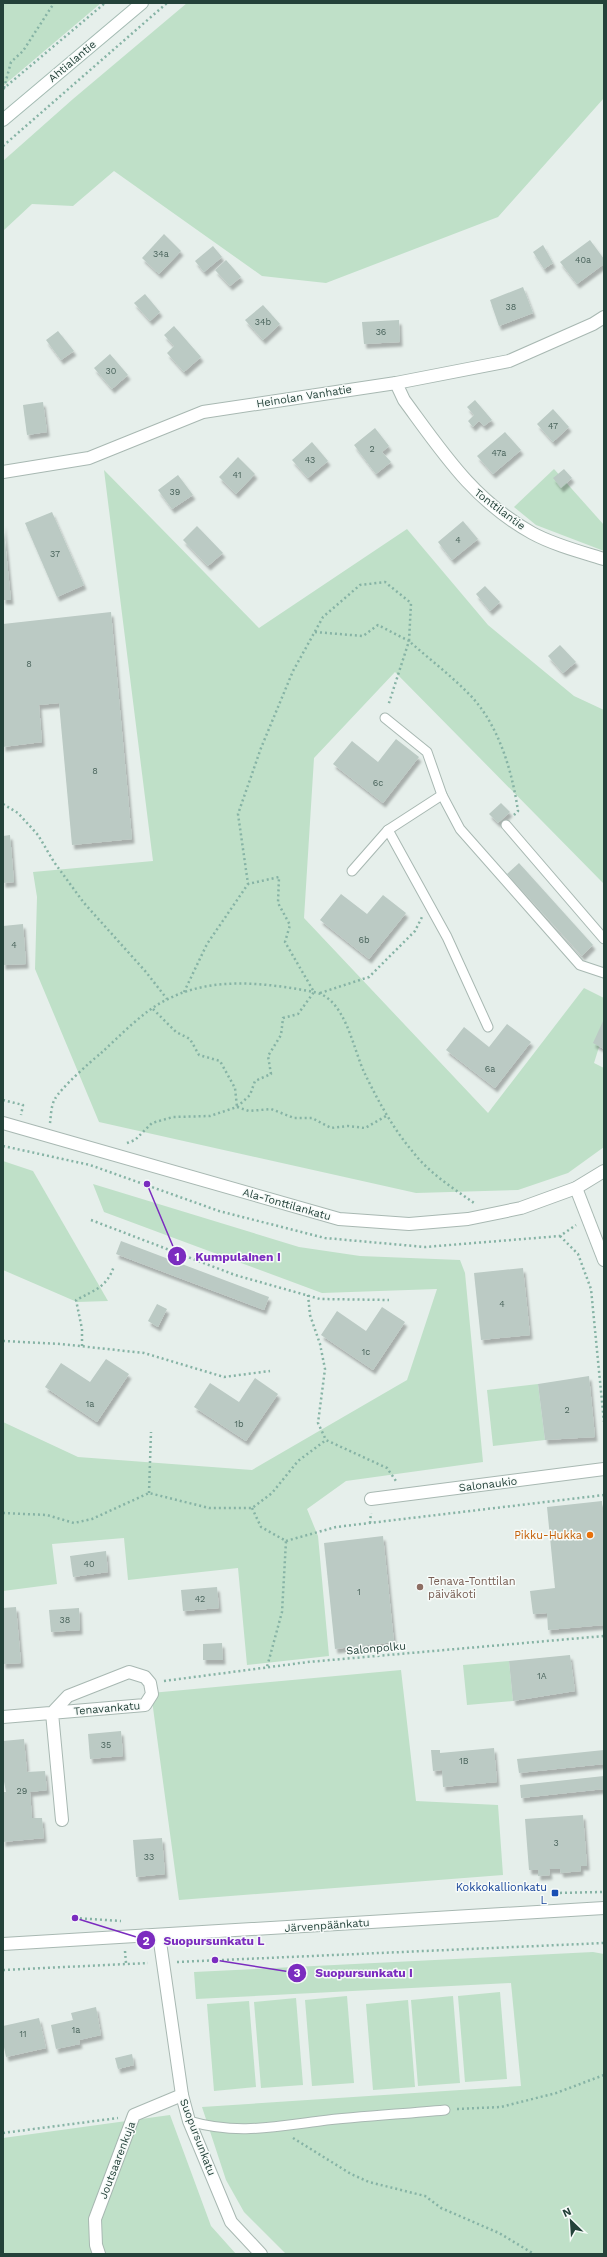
<svg xmlns="http://www.w3.org/2000/svg" width="607" height="2257" viewBox="0 0 607 2257" font-family="'Work Sans',sans-serif">
  <defs>
    <filter id="shadow"><feDropShadow dx="2.5" dy="4.5" stdDeviation="1" flood-color="#0004"/></filter>
  </defs>
  <rect width="100%" height="100%" fill="#e6efeb"/>
  <g fill="#bfe0c8">
    <path d="M3,3H101L3,86Z"/>
    <path d="M187,3H604V98L498,217L326,283L262,276L114,171L73,206L32,204L3,231V161L73,99Z"/>
    <path d="M554,469L604,525V551L536,525L514,507Z"/>
    <path d="M104,470L259,628L407,529L488,625L574,696L604,710V884L395,672L314,758L304,918L488,1113L584,988L604,998V1031L594,1063L604,1068V1147L568,1173L518,1190L416,1193L99,1122L35,969L37,897L33,872L153,861Z"/>
    <path d="M3,1161L33,1171L108,1301L77,1302L3,1270Z"/>
    <path d="M93,1184L299,1247L360,1256L460,1260L465,1273L483,1462L346,1481L307,1509L318,1536L329,1656L247,1665L238,1568L128,1580L124,1538L52,1544L57,1584L3,1591V1422L78,1457L252,1470L407,1380L437,1289L322,1293L104,1212Z"/>
    <path d="M538,1384L545,1440L493,1446L487,1390Z"/>
    <path d="M509,1661L513,1701L467,1705L463,1665Z"/>
    <path d="M401,1670L416,1801L498,1805L503,1875L179,1900L151,1693Z"/>
    <path d="M593,1952L604,1954V2254H286L244,2212L226,2180L202,2107L521,2086L511,1983L196,1999L194,1972Z"/>
    <path d="M500,1992L507,2079L465,2082L458,1996Z"/>
    <path d="M347,1996L354,2083L312,2086L305,2000Z"/>
    <path d="M453,1996L460,2083L418,2086L411,2000Z"/>
    <path d="M296,1998L303,2085L261,2088L254,2002Z"/>
    <path d="M408,2000L415,2087L373,2090L366,2004Z"/>
    <path d="M249,2001L256,2087L214,2091L207,2004Z"/>
    <path d="M170,2115L211,2226L236,2254H3V2138Z"/>
  </g>
  <g fill="#bbcac4" filter="url(#shadow)">
    <path d="M164,234L181,251L159,274L142,258Z"/>
    <path d="M590,240L604,259V264L577,284L560,262Z"/>
    <path d="M543,245L553,263L544,269L533,252Z"/>
    <path d="M213,246L222,257L204,272L195,261Z"/>
    <path d="M226,260L241,277L230,286L215,270Z"/>
    <path d="M523,287L533,313L499,326L490,300Z"/>
    <path d="M145,294L160,312L150,321L134,303Z"/>
    <path d="M263,305L280,324L263,340L245,320Z"/>
    <path d="M399,320L400,342L364,344L362,322Z"/>
    <path d="M174,326L201,357L184,372L167,353L174,346L164,335Z"/>
    <path d="M58,331L74,351L61,360L46,340Z"/>
    <path d="M110,354L128,375L112,389L94,368Z"/>
    <path d="M475,400L492,420L484,426L479,421L473,427L468,421L474,415L467,407Z"/>
    <path d="M43,402L47,432L27,435L23,405Z"/>
    <path d="M553,409L569,427L553,442L537,424Z"/>
    <path d="M375,428L389,446L382,452L391,462L376,474L354,445Z"/>
    <path d="M505,432L521,450L493,474L477,456Z"/>
    <path d="M312,442L328,461L308,478L292,460Z"/>
    <path d="M238,457L255,474L236,494L219,477Z"/>
    <path d="M564,469L572,478L561,488L553,478Z"/>
    <path d="M178,475L193,495L172,509L158,490Z"/>
    <path d="M52,512L84,585L57,597L25,523Z"/>
    <path d="M463,521L478,539L452,560L438,542Z"/>
    <path d="M3,522L11,600H3Z"/>
    <path d="M197,526L223,553L208,566L183,540Z"/>
    <path d="M485,586L500,602L490,611L476,594Z"/>
    <path d="M111,612L132,839L72,845L59,703L39,705L42,742L3,747V624Z"/>
    <path d="M560,645L576,662L563,673L548,656Z"/>
    <path d="M396,739L419,757L383,803L333,764L352,741L378,762Z"/>
    <path d="M501,803L510,812L498,823L489,814Z"/>
    <path d="M10,835L14,882L3,883V836Z"/>
    <path d="M519,863L593,945L582,956L507,874Z"/>
    <path d="M341,894L367,914L383,895L406,913L369,959L320,920Z"/>
    <path d="M23,924L26,964L3,965V926Z"/>
    <path d="M604,1019V1049L593,1043Z"/>
    <path d="M507,1024L531,1042L495,1088L446,1050L464,1027L489,1047Z"/>
    <path d="M121,1241L269,1297L264,1310L116,1254Z"/>
    <path d="M523,1268L530,1335L481,1340L474,1273Z"/>
    <path d="M157,1304L167,1309L158,1327L148,1321Z"/>
    <path d="M382,1307L405,1322L373,1370L321,1335L337,1311L366,1331Z"/>
    <path d="M106,1359L129,1374L97,1422L45,1387L61,1363L90,1382Z"/>
    <path d="M589,1376L595,1437L545,1440L538,1384Z"/>
    <path d="M255,1378L278,1394L246,1441L194,1407L210,1383L239,1402Z"/>
    <path d="M602,1501L604,1625L548,1630L547,1613L533,1614L530,1591L555,1588L547,1507Z"/>
    <path d="M383,1536L394,1642L335,1649L324,1543Z"/>
    <path d="M106,1551L108,1572L73,1577L70,1556Z"/>
    <path d="M217,1587L219,1608L183,1611L181,1590Z"/>
    <path d="M16,1607L21,1663L3,1664V1608Z"/>
    <path d="M79,1608L80,1630L51,1632L49,1610Z"/>
    <path d="M222,1643L223,1660H203V1644Z"/>
    <path d="M570,1655L575,1691L513,1701L509,1661Z"/>
    <path d="M121,1731L123,1756L90,1759L88,1734Z"/>
    <path d="M24,1739L27,1772L45,1771L47,1790L30,1792L32,1818H42L44,1838L3,1842V1792H6L3,1776V1741Z"/>
    <path d="M494,1748L497,1782L443,1787L442,1770L433,1771L431,1750H440V1753Z"/>
    <path d="M604,1750V1764L519,1773L517,1759Z"/>
    <path d="M604,1776V1789L521,1798L520,1785Z"/>
    <path d="M583,1815L587,1866H581V1871L561,1873L560,1869H549L550,1875L538,1876V1870H529L525,1819Z"/>
    <path d="M162,1838L165,1874L136,1877L133,1840Z"/>
    <path d="M96,2007L101,2035L79,2040L80,2044L56,2049L51,2025L73,2020L71,2013Z"/>
    <path d="M39,2018L46,2048L6,2057L3,2042V2026Z"/>
    <path d="M132,2054L134,2065L118,2069L115,2058Z"/>
  </g>
  <g fill="none" stroke-linecap="round" stroke-linejoin="round">
    <defs>
      <g id="service">
        <path d="M385,718L427,752L442,795L460,829L580,965L604,973"/>
        <path d="M442,795L388,830L447,937L488,1027"/>
        <path d="M506,825L604,939"/>
        <path d="M352,871L388,830"/>
        <path d="M189,2121C237,2135 272,2127 320,2121C361,2116 403,2114 445,2110"/>
      </g>
      <g id="minor">
        <path d="M396,383L404,400C443,453 473,500 532,533C554,545 581,552 604,559"/>
        <path d="M3,472L89,458L203,412L396,383L509,361L593,324L604,317"/>
        <path d="M576,1188L604,1260"/>
        <path d="M371,1499L604,1469"/>
        <path d="M3,1717L145,1705L152,1694L150,1683L145,1677L129,1672L68,1696L52,1713L62,1820"/>
        <path d="M159,1935L182,2095L189,2121L231,2222L261,2254"/>
        <path d="M99,2254L96,2245L95,2219L134,2115L182,2095"/>
      </g>
      <g id="tertiary">
        <path d="M3,1123L339,1219L409,1224L468,1219L521,1208L576,1188L604,1171"/>
        <path d="M3,1944L604,1908"/>
      </g>
      <path id="secondary" d="M3,120L142,3"/>
    </defs>
    <use href="#service" stroke="#a8b8b2" stroke-width="11"/>
    <use href="#minor" stroke="#a8b8b2" stroke-width="14"/>
    <use href="#tertiary" stroke="#a8b8b2" stroke-width="14"/>
    <use href="#secondary" stroke="#a4bbb3" stroke-width="14"/>
    <g stroke="#86b3a5" stroke-width="2.5" stroke-dasharray="2 3" stroke-linecap="butt">
      <path d="M4,88L11,62L23,51L54,3"/>
      <path d="M3,89L105,3"/>
      <path d="M3,146L167,3"/>
      <path d="M315,632L363,636L378,625L409,641L388,706"/>
      <path d="M3,804L18,813L38,835L54,862L84,903L146,972L167,999"/>
      <path d="M184,992L207,944L248,884L238,814L261,748L293,671L323,617L360,585L385,582L411,603L409,641C428,658 449,674 467,692C498,722 512,770 518,811L514,815"/>
      <path d="M320,993L369,977L415,931L422,917"/>
      <path d="M153,1009L176,1032L190,1039L199,1055L220,1061L235,1088L237,1107"/>
      <path d="M3,1100L23,1105L21,1115"/>
      <path d="M237,1107L250,1095L255,1081L271,1074L268,1056L281,1035L283,1018L298,1014L314,992L285,942L290,925L278,903L279,877L248,884"/>
      <path d="M50,1123C51,1116 51,1105 55,1099C60,1089 90,1062 100,1054C120,1036 144,1010 168,999C213,976 266,983 314,992C346,998 353,1050 365,1074C378,1101 394,1130 413,1152C429,1173 453,1188 474,1203"/>
      <path d="M127,1143L135,1140L152,1123L173,1117L210,1116L237,1107L249,1111L271,1109L294,1118H312L331,1128L348,1126L365,1128L388,1115"/>
      <path d="M3,1146L90,1165L219,1211L325,1238L425,1247L560,1236L576,1225"/>
      <path d="M91,1220L235,1275L320,1299L389,1300"/>
      <path d="M560,1236L578,1254L591,1289L604,1422"/>
      <path d="M308,1295L310,1315L320,1344L325,1369L318,1423L326,1440"/>
      <path d="M3,1341L61,1344L144,1353L224,1377L270,1371"/>
      <path d="M82,1346V1329L76,1300C95,1290 107,1287 114,1266"/>
      <path d="M149,1493L151,1432"/>
      <path d="M252,1508L261,1527L286,1541L282,1612L267,1667"/>
      <path d="M3,1513L47,1515L74,1523L92,1519L149,1493L209,1508H252L272,1493L298,1461L326,1440L387,1468L396,1481"/>
      <path d="M370,1523L371,1513"/>
      <path d="M286,1541L336,1527L604,1495"/>
      <path d="M164,1681L308,1662L604,1636"/>
      <path d="M555,1893L602,1892"/>
      <path d="M75,1918L121,1921"/>
      <path d="M125,1951L126,1963"/>
      <path d="M177,1962L604,1943"/>
      <path d="M3,1970L148,1963"/>
      <path d="M457,2109L501,2107L556,2093L604,2075"/>
      <path d="M3,2133L118,2118"/>
      <path d="M293,2138L351,2174L369,2182L425,2196L441,2208L499,2233L534,2254"/>
    </g>
    <use href="#service" stroke="#fff" stroke-width="9"/>
    <use href="#minor" stroke="#fff" stroke-width="12"/>
    <use href="#tertiary" stroke="#fff" stroke-width="12"/>
    <use href="#secondary" stroke="#fff" stroke-width="12"/>
  </g>
  <circle fill="#e8710a" stroke="#f7fbf9" stroke-width="1.5" cx="590" cy="1535" r="4"/>
  <circle fill="#8d6e63" stroke="#f7fbf9" stroke-width="1.5" cx="420" cy="1587" r="4"/>
  <rect fill="#1a4fb4" stroke="#f7fbf9" stroke-width="1.5" x="551" y="1889" width="8" height="8" rx="2"/>
  <g text-anchor="middle" stroke-width="3" stroke-linejoin="round" paint-order="stroke">
    <g font-size="9" fill="#4a645c">
      <text x="161" y="257">34a</text>
      <text x="583" y="263">40a</text>
      <text x="511" y="310">38</text>
      <text x="263" y="325">34b</text>
      <text x="381" y="335">36</text>
      <text x="111" y="374">30</text>
      <text x="553" y="429">47</text>
      <text x="372" y="452">2</text>
      <text x="499" y="456">47a</text>
      <text x="310" y="463">43</text>
      <text x="237" y="478">41</text>
      <text x="175" y="495">39</text>
      <text x="458" y="543">4</text>
      <text x="55" y="557">37</text>
      <text x="29" y="667">8</text>
      <text x="95" y="774">8</text>
      <text x="378" y="786">6c</text>
      <text x="364" y="943">6b</text>
      <text x="14" y="948">4</text>
      <text x="490" y="1072">6a</text>
      <text x="502" y="1307">4</text>
      <text x="366" y="1355">1c</text>
      <text x="90" y="1407">1a</text>
      <text x="567" y="1413">2</text>
      <text x="239" y="1427">1b</text>
      <text x="89" y="1567">40</text>
      <text x="359" y="1595">1</text>
      <text x="200" y="1602">42</text>
      <text x="65" y="1623">38</text>
      <text x="542" y="1679">1A</text>
      <text x="106" y="1748">35</text>
      <text x="464" y="1764">1B</text>
      <text x="22" y="1794">29</text>
      <text x="556" y="1846">3</text>
      <text x="149" y="1860">33</text>
      <text x="76" y="2033">1a</text>
      <text x="23" y="2037">11</text>
    </g>
    <g font-size="11" fill="#24423a" stroke="#f7fbf9">
      <text transform="translate(72 61) rotate(-40)" y="4">Ahtialantie</text>
      <text transform="translate(304 396) rotate(-9)" y="4">Heinolan Vanhatie</text>
      <text transform="translate(500 509) rotate(37)" y="4">Tonttilantie</text>
      <text transform="translate(287 1204) rotate(16)" y="4">Ala-Tonttilankatu</text>
      <text transform="translate(488 1484) rotate(-7)" y="4">Salonaukio</text>
      <text transform="translate(376 1648) rotate(-5)" y="4">Salonpolku</text>
      <text transform="translate(107 1708) rotate(-5)" y="4">Tenavankatu</text>
      <text transform="translate(327 1925) rotate(-4)" y="4">Järvenpäänkatu</text>
      <text transform="translate(198 2137) rotate(69)" y="4">Suopursunkatu</text>
      <text transform="translate(117 2160) rotate(-69)" y="4">Joutsaarenkuja</text>
    </g>
    <g font-size="11" fill="#c56008" stroke="#f7fbf9" text-anchor="end">
      <text x="582" y="1539">Pikku-Hukka</text>
    </g>
    <g font-size="11" fill="#785e54" stroke="#f7fbf9" text-anchor="start">
      <text x="428" y="1585">Tenava-Tonttilan<tspan x="428" dy="13">päiväkoti</tspan></text>
    </g>
    <g font-size="11" fill="#164399" stroke="#f7fbf9" text-anchor="end">
      <text x="547" y="1891">Kokkokallionkatu<tspan x="547" dy="13">L</tspan></text>
    </g>
  </g>
  <path fill="none" stroke="#7b2cbf" stroke-width="1.5" d="M147 1184L177 1256M75 1918L146 1940M215 1960L297 1973"/>
  <g fill="#7b2cbf" stroke="#f7fbf9" stroke-width="1.5">
    <circle cx="147" cy="1184" r="4"/>
    <circle cx="75" cy="1918" r="4"/>
    <circle cx="215" cy="1960" r="4"/>
    <circle cx="177" cy="1256" r="10"/>
    <circle cx="146" cy="1940" r="10"/>
    <circle cx="297" cy="1973" r="10"/>
  </g>
  <g font-size="12" text-anchor="middle" font-weight="bold" fill="#fff">
    <text x="177" y="1261">1</text>
    <text x="146" y="1945">2</text>
    <text x="297" y="1977">3</text>
  </g>
  <g font-size="12" text-anchor="middle" font-weight="bold" fill="#7b2cbf" stroke="#f7fbf9" stroke-width="3" stroke-linejoin="round" paint-order="stroke">
    <text x="238" y="1261">Kumpulainen I</text>
    <text x="214" y="1945">Suopursunkatu L</text>
    <text x="364" y="1977">Suopursunkatu I</text>
  </g>
  <rect width="607" height="2257" fill="none" stroke="#24423a" stroke-width="8"/>
  <g transform="translate(571 2221) rotate(335)" stroke="#f7fbf9" stroke-width="3" paint-order="stroke">
  <path d="M0-3L7 15L0 10L-7 15Z" fill="#24423a"/>
  <text y="-6" font-size="11" font-weight="bold" text-anchor="middle" fill="#24423a">N</text>
  </g>
</svg>
